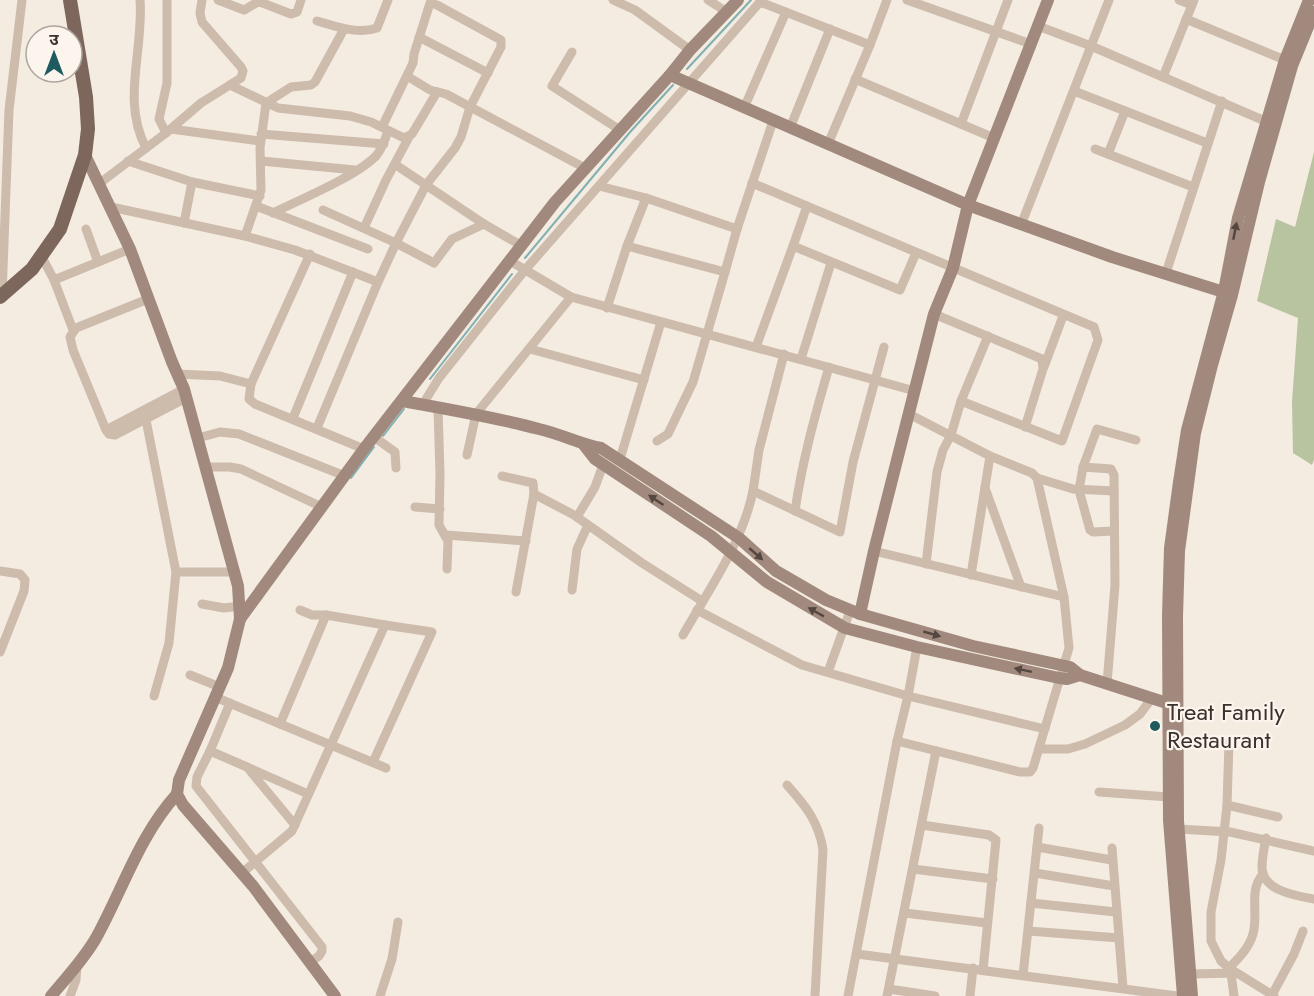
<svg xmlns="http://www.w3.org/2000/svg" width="1314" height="996" viewBox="0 0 1314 996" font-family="Jost,'Noto Sans Devanagari',sans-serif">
  <rect width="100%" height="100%" fill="#f4ebe1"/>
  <path fill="#b8c4a0" d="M1314,152V460L1312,465L1293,453L1292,402L1298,318L1257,301L1276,219L1295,227Z"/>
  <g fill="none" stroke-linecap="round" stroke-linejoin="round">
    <g stroke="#7fb0b2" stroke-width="2">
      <path d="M687,69L751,0"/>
      <path d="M525,258L631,131L673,85"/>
      <path d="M430,379L512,274"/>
      <path d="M383,436L404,409"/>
      <path d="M351,478L374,447"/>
    </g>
    <g stroke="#cdbbac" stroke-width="9">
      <path d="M140,0C144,50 121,101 146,148"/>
      <path d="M218,0L244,10L256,3L260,2L291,14L297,12L301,0"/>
      <path d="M613,0L635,10L690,50"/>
      <path d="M708,0L727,12"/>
      <path d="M762,0L760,2L870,45L828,144"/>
      <path d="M907,0L1031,44"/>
      <path d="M1179,0L1192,5"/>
      <path d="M1186,19L1285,60"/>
      <path d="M317,21C336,26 357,35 377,28L388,0"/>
      <path d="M1038,26L1091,46L1265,121"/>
      <path d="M419,37L488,73"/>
      <path d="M870,45L887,0"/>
      <path d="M572,52L552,86L620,130"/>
      <path d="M407,76L430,90L446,94L585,168"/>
      <path d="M1163,77L1194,0"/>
      <path d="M855,79L994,138"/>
      <path d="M230,85L278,108L350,116L371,122L404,138L412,134L437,92"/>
      <path d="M1074,91L1207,143"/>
      <path d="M744,108L786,12"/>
      <path d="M961,124L1008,0"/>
      <path d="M790,128L830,29"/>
      <path d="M171,129L260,141"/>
      <path d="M166,133L159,119L167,83V0"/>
      <path d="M261,134L384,144"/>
      <path d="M1095,149L1193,187"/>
      <path d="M1108,154L1125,111"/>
      <path d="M128,161L192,182L260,196"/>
      <path d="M261,161L355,170"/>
      <path d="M396,165L484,224"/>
      <path d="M100,183L166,133L201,103L241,78L243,71L241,67L202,22L200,13L202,0"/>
      <path d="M752,183L1094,327L1098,340L1062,441L961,401L951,435L943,450L937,472L926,564"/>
      <path d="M599,186L646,198L737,229L773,121"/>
      <path d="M256,206L368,249"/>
      <path d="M111,207L245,236L295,250L378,282L396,243L434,263L452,239L484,224L522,246"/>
      <path d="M323,210L396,243L426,185L455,148L461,137L470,107L501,47V40L437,5L430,3L414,54L413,63L382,127"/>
      <path d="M273,213C301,199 355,177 376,156C382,149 385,140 388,131"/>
      <path d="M184,223L192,182"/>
      <path d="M1021,225L1109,0"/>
      <path d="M364,228L386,180L409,137"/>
      <path d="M86,229L98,262"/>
      <path d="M245,236L261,190L260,148L266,103L291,87L311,85L315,82L344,29"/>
      <path d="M627,246L725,272L693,382L668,434L657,441"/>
      <path d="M793,246L807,206"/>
      <path d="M310,254L251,384L249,399L255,404L364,449"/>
      <path d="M42,257L54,280L73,330"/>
      <path d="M510,261L571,297L915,391"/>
      <path d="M725,272L737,229"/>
      <path d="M1166,273L1222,101"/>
      <path d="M54,280L130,249"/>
      <path d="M2,296L9,110L22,0"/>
      <path d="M148,299L76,328L70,337L73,350L106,430L184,389"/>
      <path d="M607,308L627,246L646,198"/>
      <path d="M934,314L1042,359L1043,369L1025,427"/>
      <path d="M756,347L793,246L900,290L916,253"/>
      <path d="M530,349L644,380"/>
      <path d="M801,359L831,263"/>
      <path d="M1044,367L1063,316"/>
      <path d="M177,374L220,376L251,384"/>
      <path d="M961,401L988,336"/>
      <path d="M423,404L439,378L525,270L760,2"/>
      <path d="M438,408L440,473L439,525L448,541L447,569"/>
      <path d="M293,418L353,272"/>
      <path d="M146,420L176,572H235"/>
      <path d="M317,428L378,282"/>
      <path d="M106,430L109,434L115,435L186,398"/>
      <path d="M374,437L395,452L396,468"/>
      <path d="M198,438L220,432L239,434L345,476"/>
      <path d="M467,455L476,414L571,297"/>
      <path d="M620,459L661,322"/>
      <path d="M206,467H230L241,469L322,507"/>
      <path d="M1083,467L1097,429L1136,440"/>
      <path d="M502,476L533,483L534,494L574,515L642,563L702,601"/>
      <path d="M1037,478L1073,489L1114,491"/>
      <path d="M985,488L1021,587"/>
      <path d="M753,491L759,450L784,354"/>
      <path d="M415,507L440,509"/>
      <path d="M795,511C802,462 815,415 829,367"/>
      <path d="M577,517L595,487L603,465"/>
      <path d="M446,535L526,541"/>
      <path d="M874,551L1064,597"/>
      <path d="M0,571L20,574L25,580L24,591L0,652"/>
      <path d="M971,575L990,456"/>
      <path d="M572,590L577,549L588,525"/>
      <path d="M516,592L534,494"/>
      <path d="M202,604L224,608L240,606"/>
      <path d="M300,610L312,615H326"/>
      <path d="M697,610L802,665L908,696L1045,729"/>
      <path d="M683,635C709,589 742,544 753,491L840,532L853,462L884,347"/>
      <path d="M828,672L850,611"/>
      <path d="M190,675L220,687"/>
      <path d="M1107,684L1115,585L1114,475L1111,469L1083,467L1079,490L1090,530L1093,532L1114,531"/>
      <path d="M154,696L169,643L176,572"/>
      <path d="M215,697L386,768"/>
      <path d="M897,741L1020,772H1030L1033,768L1069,648L1064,597L1037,478L1032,473L990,456L909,414"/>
      <path d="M1229,743L1227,805L1221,860L1211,912V941L1221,961L1229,968L1274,996"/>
      <path d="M1039,749H1068L1085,744L1125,725L1140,714L1152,698"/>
      <path d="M210,751L230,703"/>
      <path d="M373,762L432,632L385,625"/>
      <path d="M247,767L210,751L197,777L196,786L322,947V951L319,956L309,963"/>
      <path d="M787,785C805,805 819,822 823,850L815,996"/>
      <path d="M1099,792L1169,797"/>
      <path d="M1227,805L1278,817"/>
      <path d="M295,825L247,767L308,794"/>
      <path d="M922,825L989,835L996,840L983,970"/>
      <path d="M1178,829L1230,832L1314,851"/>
      <path d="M1266,838C1264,848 1262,858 1262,867C1262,891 1297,896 1314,899"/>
      <path d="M1037,847L1112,860"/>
      <path d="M1112,848L1123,988"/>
      <path d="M913,869L993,879"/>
      <path d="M242,873L292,831L385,625L326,615L280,724"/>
      <path d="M1035,873L1114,886"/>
      <path d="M1031,903L1116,912"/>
      <path d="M905,913L987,923"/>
      <path d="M1029,931L1119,938"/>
      <path d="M857,954L1177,996"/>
      <path d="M1229,968C1239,958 1249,948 1253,934C1259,914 1248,891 1263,874"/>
      <path d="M1231,973L1234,996"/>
      <path d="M1190,974L1236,973"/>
      <path d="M1023,975L1039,828"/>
      <path d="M889,989L935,996"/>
      <path d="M1272,995L1294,954L1303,931"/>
      <path d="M70,996L76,980L77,965"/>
      <path d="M380,996L392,959L398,922"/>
      <path d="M848,996L897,741L908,696L917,647"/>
      <path d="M887,996L936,751"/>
      <path d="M970,996L973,968"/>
    </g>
    <g stroke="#a18a7d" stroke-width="12">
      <path d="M670,75L968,205L1112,257L1230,294"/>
      <path d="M85,155L130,249L172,362L184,389L238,586L240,619L228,668L179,780L177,794L183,805L253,886L335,996"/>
      <path d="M402,401C448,409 494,417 539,429C561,434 580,444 601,448L739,538L776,571L826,600L860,614L973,646L1070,667L1080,675L1176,706"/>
      <path d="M584,445L595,459L711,536L767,582L845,628L917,647L1059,678L1067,679L1080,675"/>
      <path d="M860,614L874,551L934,314L953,268L968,205L1048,0"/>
      <path d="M240,619L364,449L555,202L670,75L690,50L738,0"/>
      <path d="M51,996C67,977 84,959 96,938C123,889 139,836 177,794"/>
      <path d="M1183,996L1169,820L1168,615L1170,548L1179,482L1187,430L1224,291L1238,218L1285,60L1309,0"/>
      <path d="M1192,996L1178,821L1177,617L1179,551L1195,433L1212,365L1232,295L1259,182L1292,66L1314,12"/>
    </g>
    <path stroke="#7d675c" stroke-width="14" d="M0,297L32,269L60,229L85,155L88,129L86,97L70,0"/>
  </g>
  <defs><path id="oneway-solid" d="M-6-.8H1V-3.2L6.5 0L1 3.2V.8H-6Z" transform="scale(1.5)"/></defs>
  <g fill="#544640">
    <use href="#oneway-solid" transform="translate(1235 231) rotate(-79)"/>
    <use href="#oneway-solid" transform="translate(656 500) rotate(-146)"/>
    <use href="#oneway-solid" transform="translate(756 554) rotate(41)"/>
    <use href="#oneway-solid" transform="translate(816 612) rotate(-151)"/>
    <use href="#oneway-solid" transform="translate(932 634) rotate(16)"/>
    <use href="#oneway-solid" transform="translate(1023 670) rotate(-168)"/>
  </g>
  <circle fill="#1f5a5e" stroke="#fbf5ee" stroke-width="2" cx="1155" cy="726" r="6"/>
  <g text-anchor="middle" stroke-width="4.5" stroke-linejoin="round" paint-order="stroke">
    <g font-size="24" fill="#3b302b" stroke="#fbf5ee" text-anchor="start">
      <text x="1167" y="720">Treat Family<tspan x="1167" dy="28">Restaurant</tspan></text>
    </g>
  </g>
  <g transform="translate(54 54)"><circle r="28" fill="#fbf5ee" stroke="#aea6a0" stroke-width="1.5"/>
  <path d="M0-4.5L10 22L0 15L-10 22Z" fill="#1f5a5e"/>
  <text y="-9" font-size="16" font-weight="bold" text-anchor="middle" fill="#3b302b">उ</text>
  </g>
</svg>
